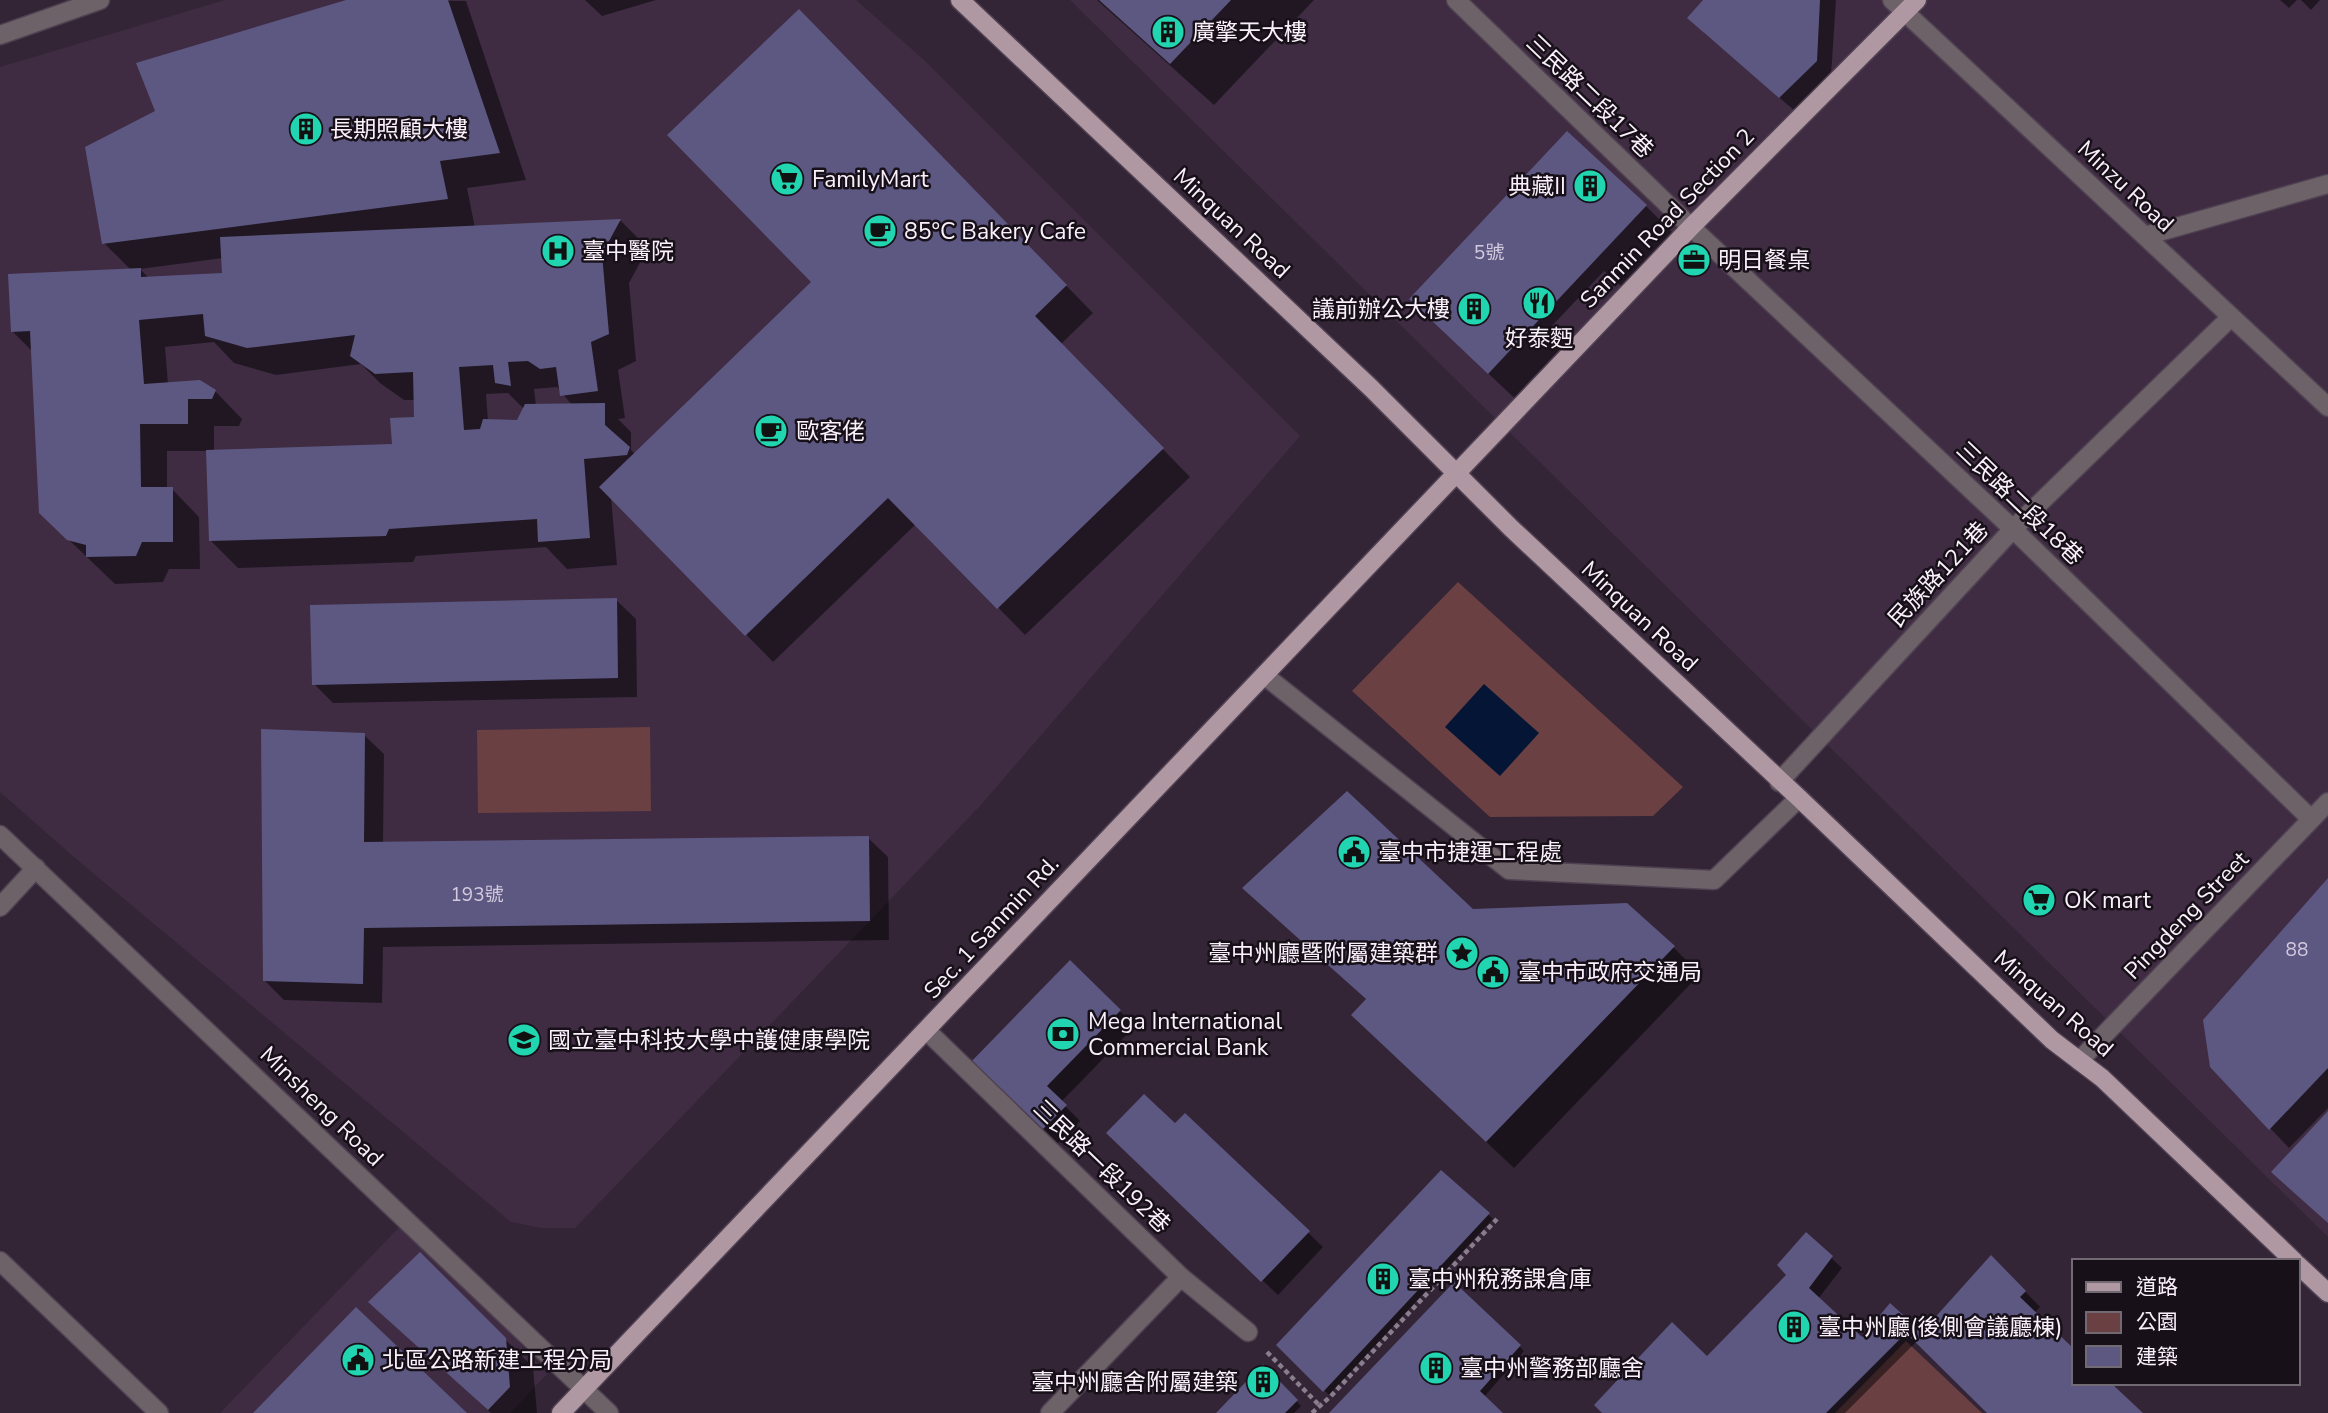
<svg xmlns="http://www.w3.org/2000/svg" width="2328" height="1413" viewBox="0 0 2328 1413" font-family="'Nunito Sans','Noto Sans TC',sans-serif">
  <rect width="100%" height="100%" fill="#332436"/>
  <g fill="#3f2c43">
    <path d="M225,0H856L924,60L1300,436L979,807L575,1228H542L511,1222L75,858L0,792V67Z"/>
    <path d="M1070,0H2328V1237Z"/>
    <path d="M409,1217L547,1374L510,1413H220Z"/>
  </g>
  <g fill="#6a4042">
    <path d="M1458,582L1683,787L1653,816L1490,817L1352,691Z"/>
    <path d="M650,727L651,811L478,813L477,730Z"/>
    <path d="M1906,1341L1982,1413H1835Z"/>
  </g>
  <path fill="#041535" d="M1484,684L1539,733L1500,776L1445,727Z"/>
  <g fill="#0007" fill-rule="evenodd">
    <path d="M352,0L466,1L526,180L467,188L475,228L621,221L648,248L629,283L636,361L618,370L625,418L618,419L631,432V450L635,454L813,282L826,39L1093,313L1061,344L1190,477L1025,635L916,524L773,662L611,497L617,565L567,569L546,547L416,556L413,562L238,568L211,541L208,451H167V489H172L199,517L200,569H169L163,582L115,584L69,540L32,351L12,331L131,270L104,243L158,112ZM223,258L224,275L149,278L140,269ZM214,342L234,363L276,375L361,364L380,383L404,400H415L416,419L393,446L214,452V426H239L242,419L215,391L168,384L165,347ZM557,387L572,405L536,406L534,389ZM508,393L524,409L518,421H488L486,394Z"/>
    <path d="M585,0H656L602,16Z"/>
    <path d="M1097,0H1314L1214,105Z"/>
    <path d="M1706,0H1836L1831,76L1795,111L1704,33Z"/>
    <path d="M2280,0H2297L2289,8Z"/>
    <path d="M2301,0H2320L2311,10Z"/>
    <path d="M1646,206L1673,233L1622,287L1604,271L1548,330L1573,354L1524,407L1446,334Z"/>
    <path d="M616,600L636,619L637,697L333,703L314,684Z"/>
    <path d="M364,735L384,754L383,844L868,838L888,857L889,940L383,947L382,1003L284,1000L265,981Z"/>
    <path d="M2328,880V1108L2289,1148L2270,1128Z"/>
    <path d="M1245,888L1472,911L1673,947L1700,974L1514,1168L1380,1042L1367,1000Z"/>
    <path d="M1070,963L1135,1026L1061,1102L1080,1121L1055,1146L971,1064Z"/>
    <path d="M1185,1115L1323,1247L1278,1295L1123,1148L1175,1126Z"/>
    <path d="M1441,1172L1493,1219L1329,1395L1279,1345Z"/>
    <path d="M1806,1234L1842,1268L1818,1299L1863,1339L1890,1305L1922,1334L2006,1272L2040,1307L2034,1313L2074,1351V1383L2140,1413H1989L1916,1342L1845,1413H1604L1707,1359L1789,1275Z"/>
    <path d="M420,1255L533,1367L537,1413H491L371,1302Z"/>
    <path d="M1454,1284L1524,1351L1484,1397L1501,1413H1331Z"/>
    <path d="M1263,1367L1301,1406L1294,1413H1220Z"/>
  </g>
  <g fill="#5d5882">
    <path d="M346,0H448L500,153L440,161L448,199L102,244L85,147L155,111L136,63Z"/>
    <path d="M1099,0H1231L1170,64Z"/>
    <path d="M1703,0H1820L1817,61L1779,98L1687,18Z"/>
    <path d="M799,9L1067,285L1035,316L1164,448L997,609L888,498L745,636L599,487L811,282L667,135Z"/>
    <path d="M1567,131L1647,205L1488,374L1409,299Z"/>
    <path d="M621,219L602,254L609,334L591,342L598,391L560,396L556,367L540,369L528,361L508,362L511,386L495,383L493,365L459,367L464,430L480,429L483,419L517,420L525,404L605,403V425L630,447L627,455L584,459L590,538L538,542L537,519L389,529L386,536L209,541L206,450L392,444L390,418L414,417L413,372L375,374L350,356L355,335L247,348L205,336L203,314L139,320L144,384L200,380L216,390L212,399H188V424H140L141,487H173V542H142L136,556L86,557V545L67,540L39,513L30,331L11,332L8,274L141,268V277L222,273L220,237Z"/>
    <path d="M617,598L618,678L312,685L310,605Z"/>
    <path d="M261,729L365,733L364,842L869,836L870,921L364,928L363,984L263,981Z"/>
    <path d="M1347,791L1473,909L1627,903L1675,946L1486,1142L1351,1015L1366,999L1242,888Z"/>
    <path d="M2328,878V1068L2269,1130L2210,1067L2203,1020Z"/>
    <path d="M1070,960L1121,1010L1047,1086L1067,1105L1039,1133L969,1064Z"/>
    <path d="M1144,1094L1175,1123L1185,1113L1310,1231L1261,1282L1106,1133Z"/>
    <path d="M2328,1111V1223L2271,1172Z"/>
    <path d="M1441,1170L1490,1213L1323,1392L1276,1345Z"/>
    <path d="M1806,1232L1833,1256L1809,1288L1862,1337L1890,1303L1922,1332L1991,1255L2026,1291L2020,1297L2074,1349V1383H2111L2143,1413H1987L1906,1333L1826,1413H1602L1594,1405L1672,1322L1707,1356L1786,1275L1777,1265Z"/>
    <path d="M420,1252L506,1338L510,1387L488,1410L368,1302Z"/>
    <path d="M1454,1282L1521,1345L1480,1391L1503,1413H1329Z"/>
    <path d="M356,1307L467,1413H253Z"/>
    <path d="M1263,1364L1298,1400L1285,1413H1216Z"/>
  </g>
  <g fill="none" stroke-linecap="round" stroke-linejoin="round">
    <defs>
      <g id="minor">
        <path d="M1456,0L1691,227L2013,529L2311,819"/>
        <path d="M1892,0L2328,407"/>
        <path d="M0,35L100,0"/>
        <path d="M2145,236L2328,184"/>
        <path d="M1264,675L1509,870L1714,880L1799,798"/>
        <path d="M1779,782L2013,529L2230,318"/>
        <path d="M0,835L609,1413"/>
        <path d="M0,907L36,868"/>
        <path d="M927,1031L1181,1277L1248,1332"/>
        <path d="M2079,1061L2328,802"/>
        <path d="M0,1261L159,1413"/>
        <path d="M1050,1413L1181,1277"/>
      </g>
      <g id="major">
        <path d="M960,0L1371,388L1511,528L1799,798L2052,1040L2102,1078L2294,1261"/>
        <path d="M2298,1265L2328,1293"/>
        <path d="M561,1413L1691,227L1917,0"/>
      </g>
    </defs>
    <use href="#minor" stroke="#4f4152" stroke-width="21"/>
    <use href="#major" stroke="#4f4152" stroke-width="21"/>
    <g stroke="#8a7d8d" stroke-width="4.5" stroke-dasharray="5 3.5" stroke-linecap="butt">
      <path d="M1267,1352L1320,1406"/>
      <path d="M1312,1413L1331,1396L1497,1219"/>
    </g>
    <use href="#minor" stroke="#6d6267" stroke-width="18"/>
    <use href="#major" stroke="#b098a3" stroke-width="18"/>
  </g>
  <defs>
    <symbol id="building-disc" viewBox="-11 -11 22 22"><circle r="9.5" fill="#20d5b0" stroke="#171018"/><path d="M-4-6H4V6H1V3H-1V6H-4ZM-2.5-4.3h1.7v1.8h-1.7ZM.8-4.3h1.7v1.8H.8ZM-2.5-1h1.7V.8h-1.7ZM.8-1h1.7V.8H.8Z" fill="#111"/></symbol>
    <symbol id="supermarket-disc" viewBox="-11 -11 22 22"><circle r="9.5" fill="#20d5b0" stroke="#171018"/><path d="M-6-5.5h2.5l.6 2H6L4.5 2H-2.5L-4.4-4H-6ZM-1.5 3.2a1.3 1.3 0 1 0 .1 0ZM3 3.2a1.3 1.3 0 1 0 .1 0Z" fill="#111"/></symbol>
    <symbol id="cafe-disc" viewBox="-11 -11 22 22"><circle r="9.5" fill="#20d5b0" stroke="#171018"/><path d="M-5.5-4.5H6V0H3Q3 3.5 0 3.5H-2.5Q-5.5 3.5-5.5 0ZM3-3.2v2h1.7v-2ZM-6 4.5H4V6H-6Z" fill="#111"/></symbol>
    <symbol id="hospital-disc" viewBox="-11 -11 22 22"><circle r="9.5" fill="#20d5b0" stroke="#171018"/><path d="M-5-5h3v3.5h4V-5h3V5h-3V1.5h-4V5h-3Z" fill="#111"/></symbol>
    <symbol id="office-disc" viewBox="-11 -11 22 22"><circle r="9.5" fill="#20d5b0" stroke="#171018"/><path d="M-6-3h4V-5.5h4V-3h4V5H-6ZM-1-4.5V-3h2v-1.5ZM-6 0V1H6V0Z" fill="#111"/></symbol>
    <symbol id="restaurant-disc" viewBox="-11 -11 22 22"><circle r="9.5" fill="#20d5b0" stroke="#171018"/><path d="M-5-6h1v4h1v-4h1v4h1v-4h1v5L-1.5 .5V6h-2V.5L-5-1ZM5-6V6H3V1.5H1.5Q1.5-4 5-6Z" fill="#111"/></symbol>
    <symbol id="civic-disc" viewBox="-11 -11 22 22"><circle r="9.5" fill="#20d5b0" stroke="#171018"/><path d="M-.6-6.5H3V-4.5H.6V-3L4-1V1h2V6H-6V1h2V-1L-.6-3ZM-1.2 2.5V6h2.4V2.5Z" fill="#111"/></symbol>
    <symbol id="sight-disc" viewBox="-11 -11 22 22"><circle r="9.5" fill="#20d5b0" stroke="#171018"/><path d="M0-6L1.8-2.2L6-1.7L2.9 1.2L3.7 5.4L0 3.3L-3.7 5.4L-2.9 1.2L-6-1.7L-1.8-2.2Z" fill="#111"/></symbol>
    <symbol id="bank-disc" viewBox="-11 -11 22 22"><circle r="9.5" fill="#20d5b0" stroke="#171018"/><path d="M-6-4H6V4H-6ZM0-2.3a2.3 2.3 0 1 0 0 4.6a2.3 2.3 0 1 0 0-4.6Z" fill="#111"/></symbol>
    <symbol id="university-disc" viewBox="-11 -11 22 22"><circle r="9.5" fill="#20d5b0" stroke="#171018"/><path d="M0-5L7-2L0 1L-7-2ZM-4 1L0 2.5L4 1V4Q0 6-4 4Z" fill="#111"/></symbol>
  </defs>
  <g fill-rule="evenodd">
    <use href="#building-disc" x="1149" y="13" width="38" height="38"/>
    <use href="#building-disc" x="287" y="110" width="38" height="38"/>
    <use href="#supermarket-disc" x="768" y="160" width="38" height="38"/>
    <use href="#building-disc" x="1571" y="167" width="38" height="38"/>
    <use href="#cafe-disc" x="861" y="212" width="38" height="38"/>
    <use href="#hospital-disc" x="539" y="232" width="38" height="38"/>
    <use href="#office-disc" x="1675" y="241" width="38" height="38"/>
    <use href="#restaurant-disc" x="1520" y="284" width="38" height="38"/>
    <use href="#building-disc" x="1455" y="290" width="38" height="38"/>
    <use href="#cafe-disc" x="752" y="412" width="38" height="38"/>
    <use href="#civic-disc" x="1335" y="833" width="38" height="38"/>
    <use href="#supermarket-disc" x="2020" y="881" width="38" height="38"/>
    <use href="#sight-disc" x="1443" y="934" width="38" height="38"/>
    <use href="#civic-disc" x="1474" y="953" width="38" height="38"/>
    <use href="#bank-disc" x="1044" y="1015" width="38" height="38"/>
    <use href="#university-disc" x="505" y="1021" width="38" height="38"/>
    <use href="#building-disc" x="1364" y="1260" width="38" height="38"/>
    <use href="#building-disc" x="1775" y="1308" width="38" height="38"/>
    <use href="#civic-disc" x="339" y="1341" width="38" height="38"/>
    <use href="#building-disc" x="1417" y="1349" width="38" height="38"/>
    <use href="#building-disc" x="1244" y="1363" width="38" height="38"/>
  </g>
  <g text-anchor="middle" stroke-width="5" stroke-linejoin="round" paint-order="stroke">
    <g font-size="19" fill="#d3cade">
      <text x="1489" y="259">5號</text>
      <text x="477" y="901">193號</text>
      <text x="2297" y="956">88</text>
    </g>
    <g font-size="23" fill="#faf0fc" stroke="#171018" text-anchor="start">
      <text x="1192" y="40">廣擎天大樓</text>
      <text x="330" y="137">長期照顧大樓</text>
      <text x="812" y="187">FamilyMart</text>
      <text x="1566" y="194" text-anchor="end">典藏II</text>
      <text x="904" y="239">85°C Bakery Cafe</text>
      <text x="582" y="259">臺中醫院</text>
      <text x="1718" y="268">明日餐桌</text>
      <text x="1450" y="317" text-anchor="end">議前辦公大樓</text>
      <text x="1539" y="346" text-anchor="middle">好泰麪</text>
      <text x="796" y="439">歐客佬</text>
      <text x="1378" y="860">臺中市捷運工程處</text>
      <text x="2064" y="908">OK mart</text>
      <text x="1438" y="961" text-anchor="end">臺中州廳暨附屬建築群</text>
      <text x="1518" y="980">臺中市政府交通局</text>
      <text x="1088" y="1029">Mega International<tspan x="1088" dy="26">Commercial Bank</tspan></text>
      <text x="548" y="1048">國立臺中科技大學中護健康學院</text>
      <text x="1408" y="1287">臺中州稅務課倉庫</text>
      <text x="1818" y="1335">臺中州廳(後側會議廳棟)</text>
      <text x="382" y="1368">北區公路新建工程分局</text>
      <text x="1460" y="1376">臺中州警務部廳舍</text>
      <text x="1238" y="1390" text-anchor="end">臺中州廳舍附屬建築</text>
    </g>
    <g font-size="23" fill="#faf0fc" stroke="#171018">
      <text transform="translate(1590 96) rotate(44)" y="8">三民路二段17巷</text>
      <text transform="translate(2126 186) rotate(43)" y="8">Minzu Road</text>
      <text transform="translate(1667 218) rotate(-46)" y="8">Sanmin Road Section 2</text>
      <text transform="translate(1232 223) rotate(43)" y="8">Minquan Road</text>
      <text transform="translate(2020 503) rotate(44)" y="8">三民路二段18巷</text>
      <text transform="translate(1938 574) rotate(-47)" y="8">民族路121巷</text>
      <text transform="translate(1640 616) rotate(43)" y="8">Minquan Road</text>
      <text transform="translate(2186 915) rotate(-46)" y="8">Pingdeng Street</text>
      <text transform="translate(991 927) rotate(-47)" y="8">Sec. 1 Sanmin Rd.</text>
      <text transform="translate(2054 1003) rotate(41)" y="8">Minquan Road</text>
      <text transform="translate(322 1106) rotate(44)" y="8">Minsheng Road</text>
      <text transform="translate(1102 1166) rotate(44)" y="8">三民路一段192巷</text>
    </g>
  </g>
  <rect x="2072" y="1259" width="228" height="126" fill="#171018" stroke="#726a73" stroke-width="2"/>
  <rect x="2086" y="1282" width="35" height="10" fill="#b098a3" stroke="#726a73" stroke-width="2"/>
  <text x="2136" y="1294" font-size="21" fill="#faf0fc">道路</text>
  <rect x="2086" y="1312" width="35" height="21" fill="#6a4042" stroke="#726a73" stroke-width="2"/>
  <text x="2136" y="1329" font-size="21" fill="#faf0fc">公園</text>
  <rect x="2086" y="1346" width="35" height="21" fill="#5d5882" stroke="#726a73" stroke-width="2"/>
  <text x="2136" y="1364" font-size="21" fill="#faf0fc">建築</text>
</svg>
